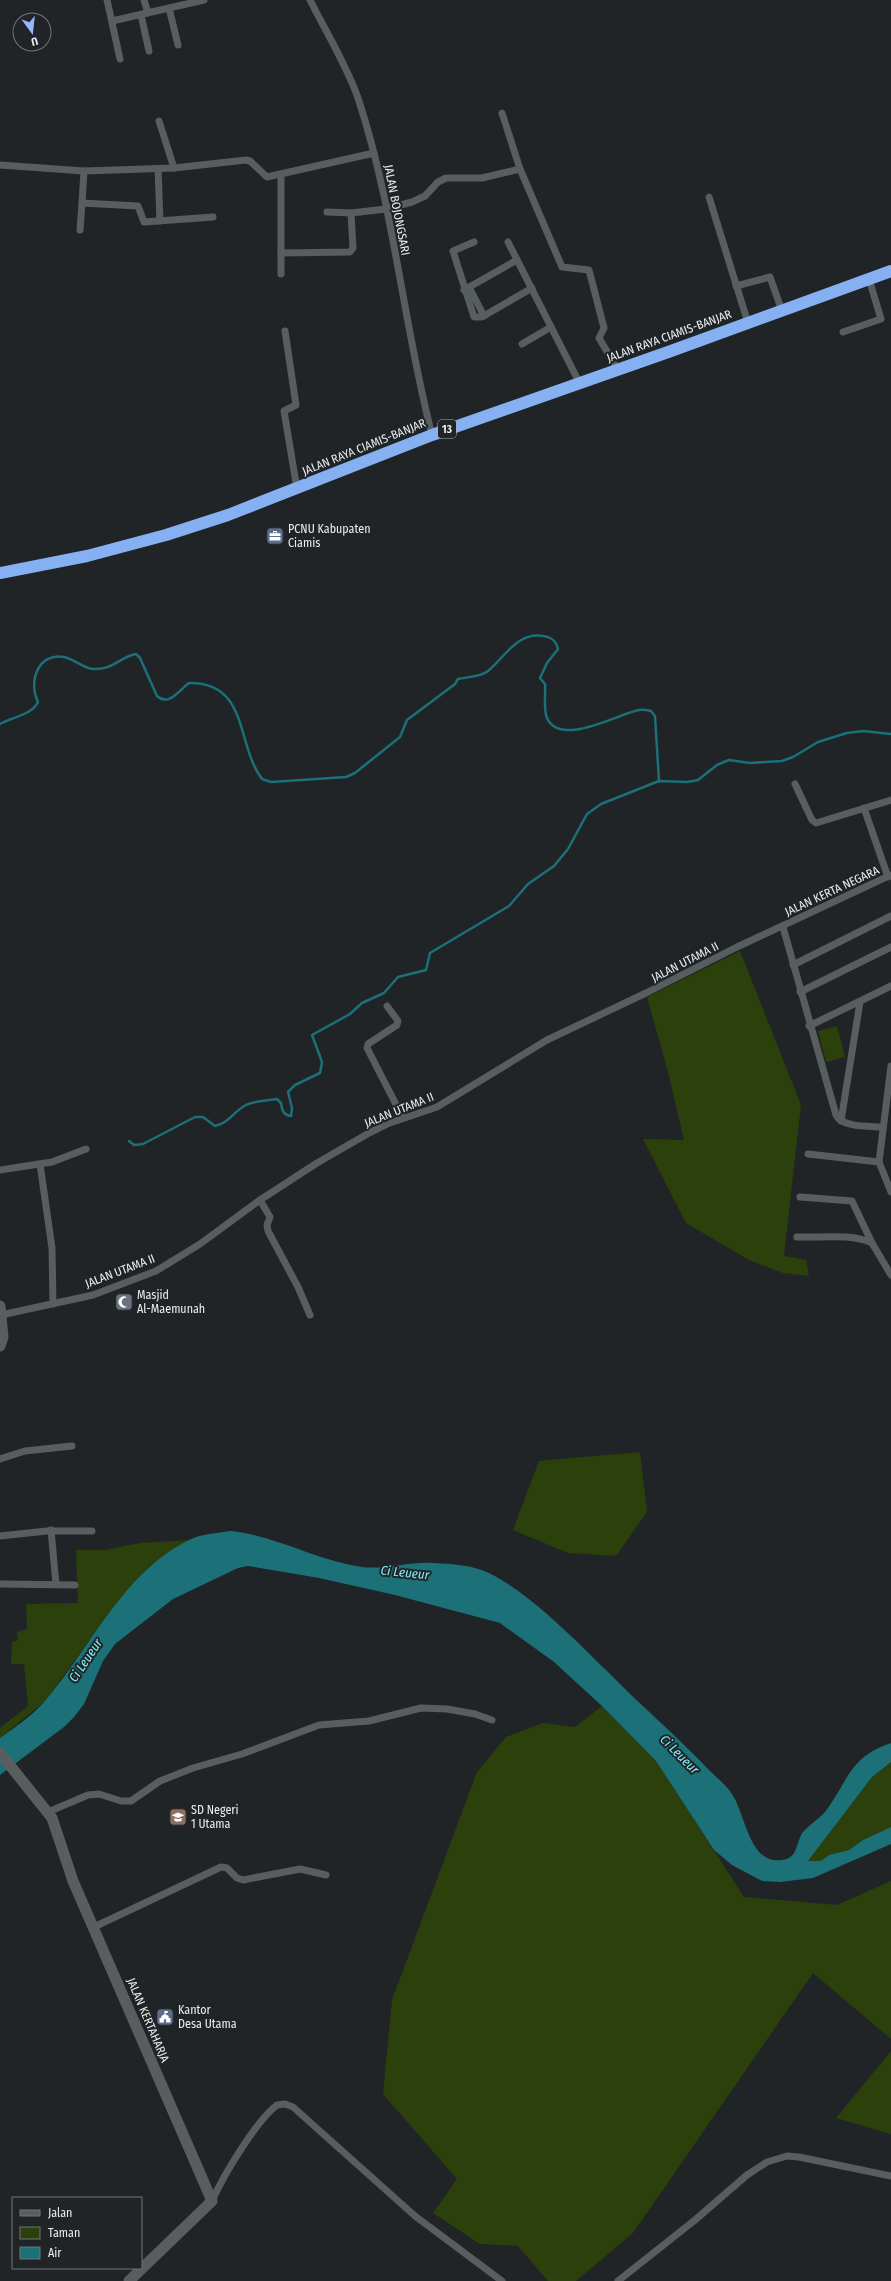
<svg xmlns="http://www.w3.org/2000/svg" width="891" height="2281" viewBox="0 0 891 2281" font-family="'Fira Sans Condensed',sans-serif">
  <rect width="100%" height="100%" fill="#202427"/>
  <g fill="#2b400b">
    <path d="M740,951L801,1105L784,1256L806,1260L809,1276L783,1273L749,1260L686,1223L643,1139L684,1140L667,1068L647,997Z"/>
    <path d="M837,1026L845,1057L826,1062L818,1031Z"/>
    <path d="M640,1452L647,1512L616,1556L568,1553L513,1530L539,1461Z"/>
    <path d="M189,1540L151,1565L121,1597L45,1701L0,1738V1728L28,1706L24,1664H11L12,1642L18,1640L17,1632L27,1629L26,1604L78,1603L76,1550H106L140,1543Z"/>
    <path d="M602,1706L656,1761L744,1897L837,1905L891,1881V2039L813,1973L633,2233L576,2281H548L518,2246L480,2244L433,2213L457,2179L383,2094L392,2000L477,1772L506,1737L543,1723L575,1727Z"/>
    <path d="M891,1762V1827L863,1840L849,1850L830,1855L821,1861H808L872,1777Z"/>
    <path d="M891,2051V2134L836,2118Z"/>
  </g>
  <path fill="#1c7077" d="M230,1531C275,1535 317,1561 362,1567C383,1570 411,1561 434,1563C452,1564 472,1565 489,1573C531,1594 573,1638 607,1671C640,1705 676,1735 708,1769C716,1777 726,1785 732,1794C746,1815 749,1865 782,1860C799,1858 795,1843 803,1832C810,1824 819,1819 825,1812C849,1780 849,1757 891,1743V1762L872,1777L808,1861H821L829,1855L849,1850L863,1840L891,1827V1844L813,1878L780,1882L762,1881L732,1865L714,1850L656,1761L602,1706L554,1662L500,1623L395,1595L319,1578L248,1566L238,1568L173,1599L115,1644L103,1661L84,1704L74,1717L64,1727L0,1775V1738C15,1727 32,1716 44,1702C91,1648 122,1573 189,1540C201,1534 217,1533 230,1531Z"/>
  <g fill="none" stroke-linecap="round" stroke-linejoin="round">
    <g stroke="#1c7077" stroke-width="2.5">
      <path d="M0,724C12,717 32,715 38,702C28,682 38,652 64,657C74,659 83,668 93,669C114,670 119,657 136,654L140,658L157,696C169,707 179,690 189,683C249,682 236,745 262,779L271,782L346,777L355,773L400,737L407,720L455,684L458,679C467,677 481,677 488,671C505,657 517,632 543,636C552,637 556,641 558,649L547,663L540,678L545,684C546,693 543,709 547,718C560,748 620,713 639,710C643,709 647,710 651,711L655,716L659,781"/>
      <path d="M129,1141L134,1145L143,1144L195,1117H203L215,1126C229,1123 234,1111 246,1105C255,1101 267,1100 277,1099L281,1103C282,1110 283,1115 291,1116L292,1108L288,1092L295,1085L320,1073L322,1062L312,1035L350,1014L362,1003L384,993L398,977L426,970L430,953L509,906L528,884L554,866L568,849L587,814L601,804L659,781L687,782L698,780L717,765L729,760L750,763L782,761L793,757L818,742L847,733L863,731L891,734"/>
    </g>
    <g stroke="#585d60" stroke-width="7">
      <path d="M107,0L120,59"/>
      <path d="M144,0L148,13"/>
      <path d="M310,0C326,32 346,64 358,98C394,207 403,323 432,435"/>
      <path d="M169,8L178,45"/>
      <path d="M141,15L149,51"/>
      <path d="M112,21L204,0"/>
      <path d="M502,113L520,169L562,267L589,270L604,328L599,338L618,370"/>
      <path d="M159,121L174,168"/>
      <path d="M0,165L84,171L174,168L246,160L250,161L267,177L374,153"/>
      <path d="M158,169L160,221"/>
      <path d="M84,171L82,203L138,206L144,222L213,217"/>
      <path d="M281,174V274"/>
      <path d="M709,197L748,323"/>
      <path d="M351,213L386,209L412,202L425,196L438,182L446,178H482L520,169"/>
      <path d="M80,230L82,203"/>
      <path d="M474,242L453,251L474,317H482L532,288"/>
      <path d="M508,242L579,382"/>
      <path d="M281,253L350,252L353,248L351,213L327,212"/>
      <path d="M736,286L770,277L782,311"/>
      <path d="M469,287L484,316"/>
      <path d="M464,290L517,260"/>
      <path d="M285,331L296,405L284,411L297,489"/>
      <path d="M843,332L881,319L869,279"/>
      <path d="M522,344L551,327"/>
      <path d="M795,784L812,820L816,823L891,800"/>
      <path d="M864,808L888,877"/>
      <path d="M783,927L836,1115C843,1128 869,1126 882,1127"/>
      <path d="M793,965L891,916"/>
      <path d="M800,992L891,947"/>
      <path d="M387,1006L398,1021L397,1025L368,1044L367,1048L403,1118"/>
      <path d="M809,1026L891,986"/>
      <path d="M891,1066L879,1162L891,1192"/>
      <path d="M841,1121L860,1002"/>
      <path d="M808,1154L879,1162"/>
      <path d="M40,1164L52,1248L53,1304"/>
      <path d="M0,1170L52,1162L86,1149"/>
      <path d="M800,1197L852,1201L872,1243"/>
      <path d="M260,1200L270,1217L267,1225L268,1231L298,1287L310,1315"/>
      <path d="M797,1237C821,1238 850,1233 872,1243L891,1275"/>
      <path d="M1,1315L93,1295L156,1271L200,1244L260,1200L317,1163L369,1133L387,1124L437,1107L547,1040L646,993L737,947L891,875"/>
      <path d="M0,1459L25,1451L72,1446"/>
      <path d="M51,1530L56,1584"/>
      <path d="M0,1536L47,1531H92"/>
      <path d="M0,1584L75,1585"/>
      <path d="M48,1812L88,1795L99,1794L121,1801H131L160,1781L193,1768L242,1754L319,1725L369,1721L421,1708L447,1709L475,1714L492,1720"/>
      <path d="M94,1927L221,1867L227,1868L237,1878L243,1880L300,1869L326,1875"/>
      <path d="M212,2201C223,2176 256,2121 277,2105L285,2104L293,2107L415,2216L502,2281"/>
      <path d="M618,2281L695,2220L747,2175L767,2162L787,2156L799,2157L891,2176"/>
    </g>
    <g stroke="#585d60" stroke-width="11">
      <path d="M0,1306L3,1337L0,1346"/>
      <path d="M0,1753L52,1818L73,1881L212,2201L129,2281"/>
    </g>
    <path stroke="#85b1f2" stroke-width="12" d="M0,573L87,556L166,535L228,515L432,435L671,351L891,271"/>
  </g>
  <defs>
    <symbol id="office-square" viewBox="-11 -11 22 22"><rect x="-9" y="-9" width="18" height="18" rx="4" fill="#5c6f8a" stroke="#202427"/><path d="M-6-3h4V-5.5h4V-3h4V5H-6ZM-1-4.5V-3h2v-1.5ZM-6 0V1H6V0Z" fill="#fff"/></symbol>
    <symbol id="mosque-square" viewBox="-11 -11 22 22"><rect x="-9" y="-9" width="18" height="18" rx="4" fill="#6b7280" stroke="#202427"/><path d="M3.5-4.9A6 6 0 1 0 3.5 4.9A5 5 0 1 1 3.5-4.9Z" fill="#fff"/></symbol>
    <symbol id="school-square" viewBox="-11 -11 22 22"><rect x="-9" y="-9" width="18" height="18" rx="4" fill="#8d6e63" stroke="#202427"/><path d="M0-5L7-2L0 1L-7-2ZM-4 1L0 2.5L4 1V4Q0 6-4 4Z" fill="#fff"/></symbol>
    <symbol id="civic-square" viewBox="-11 -11 22 22"><rect x="-9" y="-9" width="18" height="18" rx="4" fill="#5c6f8a" stroke="#202427"/><path d="M-.6-6.5H3V-4.5H.6V-3L4-1V1h2V6H-6V1h2V-1L-.6-3ZM-1.2 2.5V6h2.4V2.5Z" fill="#fff"/></symbol>
  </defs>
  <g fill-rule="evenodd">
    <use href="#office-square" x="265" y="526" width="20" height="20"/>
    <use href="#mosque-square" x="114" y="1292" width="20" height="20"/>
    <use href="#school-square" x="168" y="1807" width="20" height="20"/>
    <use href="#civic-square" x="155" y="2007" width="20" height="20"/>
  </g>
  <g text-anchor="middle" stroke-width="4" stroke-linejoin="round" paint-order="stroke">
    <rect fill="#202427" stroke="#adb1b3" stroke-width="1" x="438" y="420" width="18" height="18" rx="3"/>
    <g font-size="11" font-weight="bold" fill="#eaedef">
      <text x="447" y="433">13</text>
    </g>
    <g font-size="12" fill="#eaedef" stroke="#202427">
      <text transform="translate(397 210) rotate(79)" y="4">JALAN BOJONGSARI</text>
      <text transform="translate(669 336) rotate(-20)" y="4">JALAN RAYA CIAMIS-BANJAR</text>
      <text transform="translate(364 447) rotate(-22)" y="4">JALAN RAYA CIAMIS-BANJAR</text>
      <text transform="translate(832 891) rotate(-25)" y="4">JALAN KERTA NEGARA</text>
      <text transform="translate(685 962) rotate(-27)" y="4">JALAN UTAMA II</text>
      <text transform="translate(399 1110) rotate(-22)" y="4">JALAN UTAMA II</text>
      <text transform="translate(120 1271) rotate(-21)" y="4">JALAN UTAMA II</text>
      <text transform="translate(148 2020) rotate(67)" y="4">JALAN KERTAHARJA</text>
    </g>
    <g font-size="12" fill="#eaedef" stroke="#202427" text-anchor="start">
      <text x="288" y="533">PCNU Kabupaten<tspan x="288" dy="14">Ciamis</tspan></text>
      <text x="137" y="1299">Masjid<tspan x="137" dy="14">Al-Maemunah</tspan></text>
      <text x="191" y="1814">SD Negeri<tspan x="191" dy="14">1 Utama</tspan></text>
      <text x="178" y="2014">Kantor<tspan x="178" dy="14">Desa Utama</tspan></text>
    </g>
    <g font-size="13" font-style="italic" fill="#83eff8" stroke="#202427">
      <text transform="translate(405 1572) rotate(6)" y="5">Ci Leueur</text>
      <text transform="translate(85 1660) rotate(-56)" y="5">Ci Leueur</text>
      <text transform="translate(680 1754) rotate(45)" y="5">Ci Leueur</text>
    </g>
  </g>
  <rect x="12" y="2197" width="130" height="72" fill="#202427" stroke="#717477"/>
  <rect x="20" y="2210" width="20" height="6" fill="#585d60" stroke="#717477"/>
  <text x="48" y="2217" font-size="12" fill="#eaedef">Jalan</text>
  <rect x="20" y="2227" width="20" height="12" fill="#2b400b" stroke="#717477"/>
  <text x="48" y="2237" font-size="12" fill="#eaedef">Taman</text>
  <rect x="20" y="2247" width="20" height="12" fill="#1c7077" stroke="#717477"/>
  <text x="48" y="2257" font-size="12" fill="#eaedef">Air</text>
  <g transform="translate(32 32) rotate(165)"><circle r="19" fill="#202427" stroke="#717477"/>
  <path d="M0-3L7 15L0 10L-7 15Z" fill="#96b6fd"/>
  <text y="-6" font-size="11" font-weight="bold" text-anchor="middle" fill="#eaedef">U</text>
  </g>
</svg>
